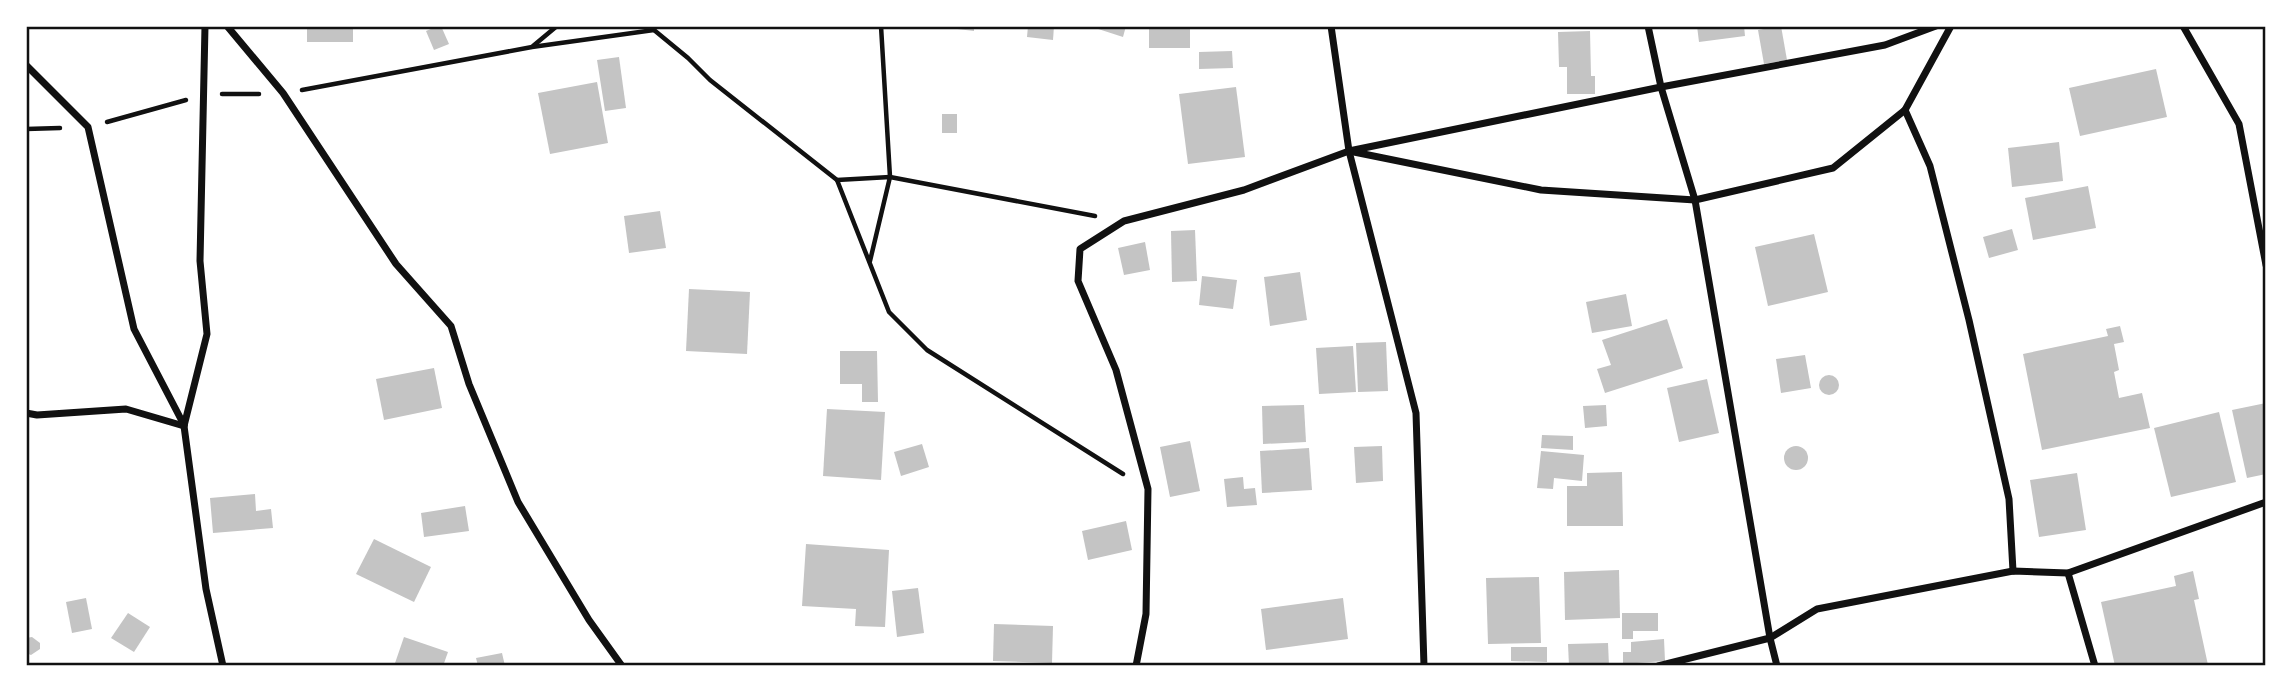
<svg xmlns="http://www.w3.org/2000/svg" width="2292" height="692" viewBox="0 0 2292 692" font-family="'Space Grotesk',sans-serif">
  <rect width="100%" height="100%" fill="#fff"/>
  <g fill="#c4c4c4">
    <rect x="307" y="26" width="46" height="16"/>
    <path d="M438,26H441L449,44L434,50L426,31Z"/>
    <path d="M949,26H974V31L949,28Z"/>
    <path d="M1028,26H1054L1053,40L1027,37Z"/>
    <path d="M1089,26H1126L1123,37Z"/>
    <rect x="1149" y="26" width="41" height="22"/>
    <path d="M1697,26H1744L1745,36L1699,42Z"/>
    <path d="M1781,26L1787,60L1764,64L1758,30Z"/>
    <path d="M1590,31L1591,76H1595V94H1567V67H1559L1558,32Z"/>
    <path d="M1232,51L1233,68L1199,69V52Z"/>
    <path d="M619,57L626,108L605,111L597,60Z"/>
    <path d="M2156,69L2167,117L2080,136L2069,88Z"/>
    <path d="M597,82L608,143L550,154L538,93Z"/>
    <path d="M1236,87L1245,157L1188,164L1179,94Z"/>
    <rect x="942" y="114" width="15" height="19"/>
    <path d="M2059,142L2063,181L2012,187L2008,148Z"/>
    <path d="M2088,186L2096,228L2033,240L2025,198Z"/>
    <path d="M660,211L666,248L629,253L624,216Z"/>
    <path d="M2012,229L2018,250L1989,258L1983,237Z"/>
    <path d="M1195,230L1197,281L1172,282L1171,231Z"/>
    <path d="M1814,234L1828,292L1768,306L1755,247Z"/>
    <path d="M1145,242L1150,270L1124,275L1118,248Z"/>
    <path d="M1300,272L1307,320L1270,326L1264,277Z"/>
    <path d="M1202,276L1237,280L1233,309L1199,305Z"/>
    <path d="M689,289L750,292L747,354L686,351Z"/>
    <path d="M1626,294L1632,326L1592,333L1586,302Z"/>
    <path d="M1667,319L1683,368L1605,393L1597,369L1611,365L1602,340Z"/>
    <path d="M2120,326L2124,342L2114,344L2119,370L2114,372L2119,398L2142,393L2150,428L2042,450L2023,354L2108,336L2106,329Z"/>
    <path d="M1386,342L1388,391L1358,392L1356,343Z"/>
    <path d="M1353,346L1356,392L1319,394L1316,348Z"/>
    <path d="M840,351H877L878,402H862V384H840Z"/>
    <path d="M1805,355L1811,388L1781,393L1776,359Z"/>
    <path d="M434,368L442,408L384,420L376,379Z"/>
    <circle cx="1829" cy="385" r="10"/>
    <path d="M1707,379L1719,433L1679,442L1667,388Z"/>
    <path d="M2266,403V474L2247,478L2232,410Z"/>
    <path d="M1304,405L1306,442L1263,444L1262,406Z"/>
    <path d="M1606,405L1607,426L1585,428L1583,406Z"/>
    <path d="M827,409L885,412L881,480L823,476Z"/>
    <path d="M2219,412L2236,482L2171,497L2154,428Z"/>
    <path d="M1542,435L1573,436V450L1541,448Z"/>
    <path d="M1190,441L1200,491L1170,497L1160,447Z"/>
    <path d="M922,444L929,467L901,476L894,452Z"/>
    <circle cx="1796" cy="458" r="12"/>
    <path d="M1382,446L1383,481L1356,483L1354,447Z"/>
    <path d="M1309,448L1312,490L1262,493L1260,451Z"/>
    <path d="M1541,451L1584,455L1582,481L1554,478L1553,489L1537,488Z"/>
    <path d="M1622,472L1623,526H1567V486H1587V473Z"/>
    <path d="M2077,473L2086,530L2039,537L2030,480Z"/>
    <path d="M1243,477L1244,489L1255,488L1257,505L1227,507L1224,479Z"/>
    <path d="M255,494L256,511L271,509L273,528L213,533L210,498Z"/>
    <path d="M465,506L469,531L424,537L421,513Z"/>
    <path d="M1126,521L1132,550L1088,560L1082,531Z"/>
    <path d="M374,539L431,567L414,602L356,574Z"/>
    <path d="M806,544L889,550L885,627L855,626L856,609L802,606Z"/>
    <path d="M1619,570L1620,618L1565,620L1564,572Z"/>
    <path d="M2193,571L2199,599L2194,600L2208,665L2115,666L2101,602L2176,586L2174,576Z"/>
    <path d="M1539,577L1541,643L1488,644L1486,578Z"/>
    <path d="M918,588L924,633L897,637L892,591Z"/>
    <path d="M86,598L92,629L72,633L66,602Z"/>
    <path d="M1343,598L1348,639L1266,650L1261,609Z"/>
    <path d="M128,613L150,627L134,652L111,638Z"/>
    <path d="M1622,613H1658V631H1633V639H1622Z"/>
    <path d="M994,624L1053,626L1052,663L993,661Z"/>
    <path d="M32,637L40,643V649L31,655L26,653V638Z"/>
    <path d="M404,637L448,652L443,666H394Z"/>
    <path d="M1664,639L1665,661L1623,664V652H1631V642Z"/>
    <path d="M1608,643L1609,666H1569L1568,644Z"/>
    <path d="M1511,647H1547V662L1511,661Z"/>
    <path d="M502,653L505,666H478L476,658Z"/>
  </g>
  <g fill="none" stroke-linecap="round" stroke-linejoin="round">
    <g stroke="#111" stroke-width="4.5">
      <path d="M654,30L688,58L710,80L837,180L889,312L927,350L1123,474"/>
      <path d="M533,46L557,26"/>
      <path d="M302,90L532,47L654,30V26"/>
      <path d="M222,94H259"/>
      <path d="M107,122L186,100"/>
      <path d="M26,129L60,128"/>
      <path d="M837,180L890,177L1095,216"/>
      <path d="M870,261L890,177L881,26"/>
    </g>
    <g stroke="#111" stroke-width="7">
      <path d="M205,26L200,261L207,334L184,426L206,589L223,666"/>
      <path d="M227,26L283,93L396,264L451,326L469,384L518,502L589,620L622,666"/>
      <path d="M1331,26L1349,151L1541,190L1695,200L1833,168L1905,110L1951,26"/>
      <path d="M1648,26L1661,87L1695,200L1770,638L1777,666"/>
      <path d="M2183,26L2239,124L2266,265"/>
      <path d="M26,65L88,127L134,329L184,425"/>
      <path d="M1905,110L1930,166L1969,320L2009,499L2013,571"/>
      <path d="M1349,151L1416,413L1424,666"/>
      <path d="M26,413L37,415L126,409L184,426"/>
      <path d="M2068,573L2095,666"/>
      <path d="M1136,666L1146,614L1148,489L1116,370L1078,281L1080,249L1124,221L1244,190L1349,151L1661,87L1885,45L1936,26"/>
      <path d="M1658,666L1770,638L1817,609L2013,571L2068,573L2266,502"/>
    </g>
  </g>
  <rect width="2292" height="692" fill="none" stroke="#ffffff" stroke-width="56"/>
  <rect x="28" y="28" width="2236" height="636" fill="none" stroke="#111" stroke-width="2.5"/>
</svg>
